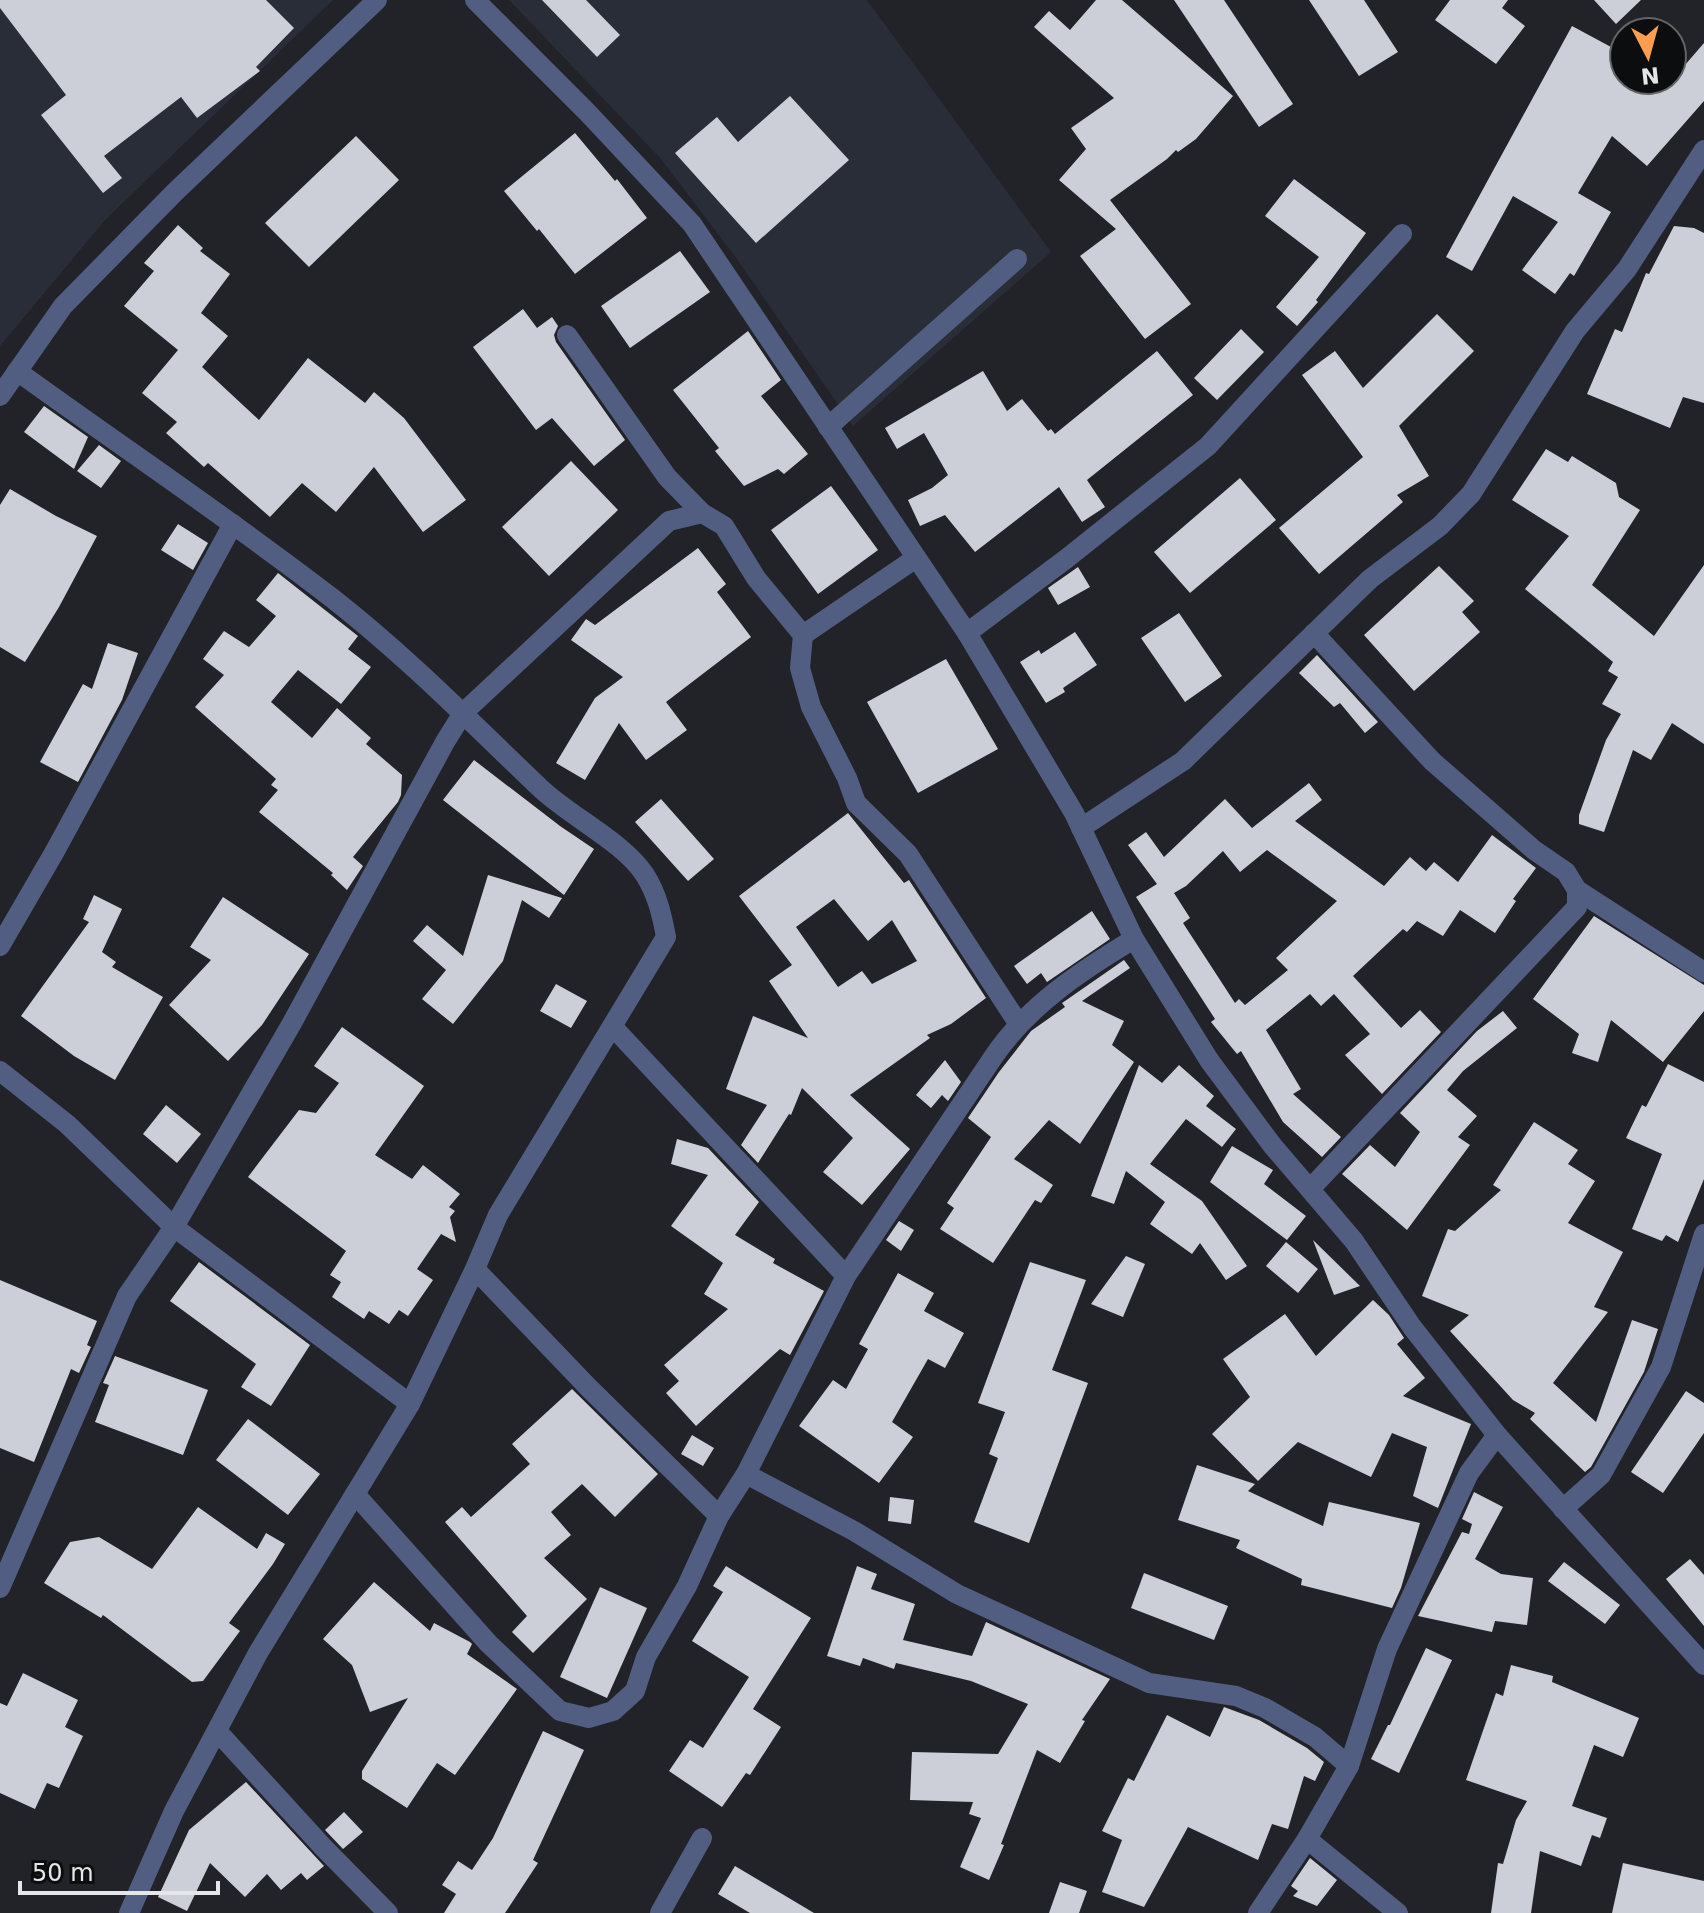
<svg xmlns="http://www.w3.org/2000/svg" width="1704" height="1913" viewBox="0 0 1704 1913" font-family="'DejaVu Sans',sans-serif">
  <rect width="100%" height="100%" fill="#212329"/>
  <g fill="#282d38">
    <path d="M0,0H333L105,220L0,346Z"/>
    <path d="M509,0H867L1051,252L853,426L734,255L661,159Z"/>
  </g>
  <g fill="#cccfd7" fill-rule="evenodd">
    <path d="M0,0H266L294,28L256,67L260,71L197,118L181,97L104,156L122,178L103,193L41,115L66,95L0,8Z"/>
    <path d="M542,0H586L620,35L597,57Z"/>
    <path d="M1096,0H1122L1233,96L1196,139L1178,152L1176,150L1167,159L1110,200L1191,304L1145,339L1080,256L1116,229L1059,180L1086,149L1071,128L1114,98L1034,27L1049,11L1070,30Z"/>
    <path d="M1174,0H1224L1293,104L1259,127Z"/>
    <path d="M1309,0H1364L1398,52L1359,76Z"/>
    <path d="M1450,0H1508L1502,8L1525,26L1496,64L1435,20Z"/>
    <path d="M1594,0H1641L1616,24Z"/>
    <path d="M1572,26L1624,54V80H1672L1704,43V101L1647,166L1612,136L1578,193L1611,212L1574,276L1570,273L1555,294L1522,270L1558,222L1513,196L1472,271L1446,257Z"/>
    <path d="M790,96L849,160L756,243L675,153L717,117L738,142Z"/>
    <path d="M575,133L615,181L617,179L647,218L575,274L539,229L537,231L504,191Z"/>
    <path d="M356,136L399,180L309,267L265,223Z"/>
    <path d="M1294,179L1366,233L1316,300L1318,302L1297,326L1276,307L1319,257L1265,216Z"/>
    <path d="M178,225L203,248L200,251L230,274L201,313L228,336L202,367L259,420L308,358L365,403L374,392L404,418L466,500L423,532L374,467L336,512L302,483L270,517L208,463L204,467L166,433L177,422L142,393L178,350L124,306L154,271L144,263Z"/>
    <path d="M1674,226L1694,228L1704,233V403L1683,397L1670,428L1587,394L1615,329L1622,332L1646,273L1649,274Z"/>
    <path d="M680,251L710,292L630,348L601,306Z"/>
    <path d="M523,309L537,328L552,317L558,326L554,335L556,342L625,440L594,466L552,418L536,430L473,347Z"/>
    <path d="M1437,314L1474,351L1399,426L1429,476L1397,495L1403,502L1319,574L1279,528L1363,457L1302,375L1335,351L1363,388Z"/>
    <path d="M1241,329L1264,352L1217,400L1194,378Z"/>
    <path d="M748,331L781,380L761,396L808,454L784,474L778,469L744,486L715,451L719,448L673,390Z"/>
    <path d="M1157,351L1193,395L1087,480L1105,507L1082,522L1059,487L975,552L945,515L920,526L908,500L932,488L948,475L924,433L897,449L885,428L983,371L1007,411L1022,399L1048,431L1051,429L1055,434Z"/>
    <path d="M44,406L88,437L74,469L24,432Z"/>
    <path d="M99,445L121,461L101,488L77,471Z"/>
    <path d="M1546,449L1568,462L1572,456L1616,483L1619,497L1640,510L1592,585L1654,636L1704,565V744L1672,723L1651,760L1633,750L1604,832L1579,824V815L1606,740L1621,714L1602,704L1618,677L1608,671L1613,662L1525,589L1569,536L1512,500Z"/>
    <path d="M571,461L618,510L549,576L502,527Z"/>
    <path d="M1240,478L1276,520L1190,593L1154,552Z"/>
    <path d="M831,486L878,550L818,594L771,530Z"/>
    <path d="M10,489L56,516L97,536L59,607L25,662L0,647V505Z"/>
    <path d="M178,524L208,543L193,570L161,550Z"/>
    <path d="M698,548L726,584L717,592L751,637L666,702L687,730L646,760L619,723L585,780L556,763L595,698L623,677L571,640L586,619L595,625Z"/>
    <path d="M1439,566L1474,601L1462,612L1480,632L1414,691L1364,635Z"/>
    <path d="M1078,567L1090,587L1058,605L1048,588Z"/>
    <path d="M278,573L358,636L348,649L371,667L341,704L298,670L271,702L312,738L337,708L371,738L366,744L402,775L401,795L398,802L353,857L363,866L347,890L331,875L333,873L259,812L278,790L271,785L276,779L195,707L224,675L203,659L224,631L249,647L276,616L256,600Z"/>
    <path d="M1179,613L1222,676L1185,702L1141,638Z"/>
    <path d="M1075,632L1097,665L1063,688L1065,692L1046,703L1020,662L1039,650L1041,654Z"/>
    <path d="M108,643L138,653L122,700L78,782L40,762L83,684L92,689Z"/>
    <path d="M1317,655L1378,722L1365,733L1340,703L1334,707L1299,673Z"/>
    <path d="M946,659L998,749L918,793L867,702Z"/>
    <path d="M474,760L560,826L594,849L564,895L443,800Z"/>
    <path d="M1309,783L1322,800L1295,821L1384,886L1410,857L1426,871L1434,862L1458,882L1492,835L1536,868L1513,899L1516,901L1495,933L1460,910L1443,936L1417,921L1407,932L1403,929L1353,976L1401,1028L1420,1010L1441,1032L1382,1094L1345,1055L1370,1034L1334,994L1321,1006L1310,994L1266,1030L1301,1089L1293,1094L1341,1137L1322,1157L1283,1122L1241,1051L1237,1054L1211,1022L1215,1019L1136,897L1157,884L1128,845L1146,832L1164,857L1225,799L1252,828ZM1267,850L1337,901L1276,958L1288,970L1245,1005L1239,999L1235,1003L1183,923L1190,918L1174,893L1186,886L1223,851L1240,872Z"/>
    <path d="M661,799L714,859L688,881L635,822Z"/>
    <path d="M848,813L904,883L909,880L986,998L951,1024L927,1035L930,1038L850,1095L910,1149L862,1205L823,1172L853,1138L802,1088L791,1115L789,1114L758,1163L741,1145L767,1105L726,1089L753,1016L808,1038L769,981L792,965L739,896ZM834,899L868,941L892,920L917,961L872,984L862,971L838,987L796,927Z"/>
    <path d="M488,875L562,898L549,918L522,900L503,961L453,1024L422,999L446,970L413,941L427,925L463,956Z"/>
    <path d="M94,895L122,909L102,952L116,962L112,967L163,997L115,1080L74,1056L21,1016L89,922L83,919Z"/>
    <path d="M223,897L309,954L262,1025L228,1061L169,1005L211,960L190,947Z"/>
    <path d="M1092,911L1110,939L1047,982L1041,973L1027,984L1014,966Z"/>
    <path d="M1594,916L1704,985V1011L1663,1062L1611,1020L1598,1062L1572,1053L1579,1034L1533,999Z"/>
    <path d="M1124,960L1130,968L1082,1001L1124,1021L1112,1045L1134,1062L1080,1144L1049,1120L1014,1159L1053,1185L1041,1203L1035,1200L993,1263L940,1229L954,1208L947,1203L991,1137L968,1118L999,1072L1031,1031L1065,1007L1062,1003L1065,1001Z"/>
    <path d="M556,984L587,1001L571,1028L540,1011Z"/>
    <path d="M1503,1011L1517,1028L1463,1071L1447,1090L1477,1116L1458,1137L1470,1145L1407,1230L1342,1174L1370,1145L1395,1167L1420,1132L1400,1113L1477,1031Z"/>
    <path d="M342,1027L424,1086L375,1155L412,1179L423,1165L460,1194L449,1207L455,1211L450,1217L456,1242L441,1234L417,1269L433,1280L408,1316L399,1310L389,1324L369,1311L364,1319L332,1297L341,1282L330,1275L346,1251L248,1177L299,1110L316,1113L339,1083L314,1066Z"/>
    <path d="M945,1060L961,1082L948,1101L942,1095L931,1108L916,1095Z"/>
    <path d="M1668,1064L1704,1082V1179L1678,1242L1666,1235L1662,1241L1632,1229L1662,1154L1626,1138L1642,1105L1646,1107Z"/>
    <path d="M1139,1065L1162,1083L1179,1065L1214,1096L1206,1106L1236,1129L1222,1147L1186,1119L1150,1164L1202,1201L1247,1266L1226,1280L1200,1243L1192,1254L1150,1224L1165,1202L1126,1171L1114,1204L1091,1196Z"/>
    <path d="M166,1105L201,1134L177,1163L143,1134Z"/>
    <path d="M1534,1122L1578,1150L1568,1164L1595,1181L1568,1223L1623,1252L1594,1307L1608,1312L1553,1383L1596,1422L1632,1320L1658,1329L1644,1372L1591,1467L1585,1472L1530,1419L1535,1413L1513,1400L1450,1331L1469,1315L1422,1296L1448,1229L1455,1231L1501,1190L1493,1185Z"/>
    <path d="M677,1139L708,1148L759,1202L735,1235L775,1259L773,1263L824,1291L790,1355L780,1349L696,1426L666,1393L679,1381L664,1365L728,1309L704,1294L723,1263L671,1226L708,1175L671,1164Z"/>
    <path d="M1232,1146L1273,1170L1264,1184L1306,1216L1287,1240L1210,1182Z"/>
    <path d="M899,1221L914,1230L901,1251L886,1240Z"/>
    <path d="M1313,1240L1360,1286L1334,1295Z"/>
    <path d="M1286,1242L1318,1269L1298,1293L1266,1266Z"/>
    <path d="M1126,1256L1145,1264L1123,1317L1091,1304Z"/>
    <path d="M199,1262L310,1345L271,1406L241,1387L256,1364L170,1301Z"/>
    <path d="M1030,1262L1086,1280L1052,1370L1088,1383L1029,1543L974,1522L998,1458L989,1454L1005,1412L978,1403Z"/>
    <path d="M898,1273L934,1293L924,1311L964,1333L945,1368L928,1359L892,1422L913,1437L879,1483L799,1426L833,1380L846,1389L868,1349L859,1344Z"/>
    <path d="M0,1280L97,1321L87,1345L91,1347L79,1373L71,1369L34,1462L0,1448Z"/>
    <path d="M1373,1300L1389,1315L1404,1338L1397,1344L1425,1378L1403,1396L1471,1424L1438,1508L1413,1496L1427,1447L1392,1433L1371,1477L1298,1442L1258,1481L1212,1434L1250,1397L1223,1359L1285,1314L1316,1356Z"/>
    <path d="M115,1356L208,1390L183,1455L95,1422L109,1385L103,1383Z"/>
    <path d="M572,1389L658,1474L615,1517L582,1484L551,1512L571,1535L544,1558L587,1599L533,1653L512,1632L527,1616L445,1522L462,1507L471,1517L530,1464L512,1444Z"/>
    <path d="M1686,1391L1704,1403V1433L1663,1493L1631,1472Z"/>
    <path d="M248,1419L320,1474L288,1515L216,1460Z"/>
    <path d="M692,1435L714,1448L703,1466L681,1454Z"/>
    <path d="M1197,1465L1255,1484L1248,1491L1323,1526L1329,1502L1420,1523L1401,1588L1392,1608L1301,1585L1302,1579L1236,1548L1240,1540L1178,1520Z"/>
    <path d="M1474,1492L1503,1507L1475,1559L1501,1574L1533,1578L1527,1625L1495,1621L1492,1632L1418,1616L1462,1532L1469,1534L1472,1524L1462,1519Z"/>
    <path d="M890,1497L914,1500L911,1524L888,1521Z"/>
    <path d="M198,1507L257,1549L266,1533L285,1544L273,1564L229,1623L240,1631L203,1681L192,1682L103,1615L101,1618L44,1583L70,1542L99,1537L152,1569Z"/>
    <path d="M1690,1559L1704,1575V1626L1666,1579Z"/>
    <path d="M1564,1562L1620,1605L1605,1624L1548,1581Z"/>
    <path d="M726,1566L811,1618L753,1709L781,1727L750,1775L746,1773L722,1807L669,1771L690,1740L703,1748L749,1677L692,1641L723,1592L713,1586Z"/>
    <path d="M857,1566L877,1574L871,1589L915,1604L903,1640L972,1656L986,1622L1110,1679L1082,1720L1085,1721L1060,1763L1037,1750L1001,1844L1004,1845L989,1880L960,1867L981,1818L969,1814L973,1802L910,1800L912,1752L998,1754L1028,1704L971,1681L896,1663L894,1669L863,1658L860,1666L827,1656Z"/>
    <path d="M1144,1573L1228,1606L1214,1640L1131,1608Z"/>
    <path d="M374,1582L430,1631L434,1623L470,1642L472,1644L467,1654L517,1689L455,1775L437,1763L407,1808L362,1779V1771L408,1698L370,1712L352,1665L323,1639Z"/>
    <path d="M600,1587L647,1608L607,1698L560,1677Z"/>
    <path d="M1426,1648L1452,1660L1399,1773L1371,1759L1388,1725H1390Z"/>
    <path d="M1511,1665L1553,1676L1552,1682L1639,1718L1623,1757L1594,1745L1572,1806L1607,1818L1600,1838L1592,1835L1581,1866L1540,1851L1531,1913H1491L1498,1863L1503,1864L1516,1820L1527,1801L1466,1780L1496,1693L1503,1696Z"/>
    <path d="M23,1673L78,1700L65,1727L83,1736L59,1788L47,1783L35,1809L0,1793V1703L7,1706Z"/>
    <path d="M1224,1707L1259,1720L1307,1748L1324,1762L1315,1781L1304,1776L1288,1829L1272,1824L1258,1860L1188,1827L1144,1907L1102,1892L1122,1840L1102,1831L1128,1778L1134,1781L1167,1715L1210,1737Z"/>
    <path d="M543,1731L584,1750L533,1860L538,1863L505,1913H444L456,1894L442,1885L458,1861L472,1870L493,1838Z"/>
    <path d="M246,1782L324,1866L307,1880L301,1873L281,1890L267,1874L245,1897L210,1863L187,1911L158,1897L189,1830Z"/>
    <path d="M344,1812L363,1832L343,1849L325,1830Z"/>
    <path d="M1310,1858L1337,1880L1317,1906L1293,1896L1298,1891L1291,1886Z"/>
    <path d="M1623,1863L1704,1881V1913H1612Z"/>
    <path d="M735,1866L814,1913H750L718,1894Z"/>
    <path d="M1060,1882L1087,1891L1079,1913H1049Z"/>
  </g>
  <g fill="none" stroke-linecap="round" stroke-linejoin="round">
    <g stroke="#525e81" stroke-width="20">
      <path d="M475,0L587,112L692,224L967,633L1074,813L1134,939L1209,1060L1272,1145L1354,1241L1412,1327L1497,1435L1704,1665"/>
      <path d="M567,335L667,477L702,513"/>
      <path d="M17,371C122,447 230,519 332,598C405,655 471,722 538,786C567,815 623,841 645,875C657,894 662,915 666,937L498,1215L475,1269L410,1404L258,1653L174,1811L129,1913"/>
      <path d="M0,396L63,306L175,192L377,0"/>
      <path d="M828,427L1017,259"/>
      <path d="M967,633L1066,559L1208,446L1402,234"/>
      <path d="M803,635L916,558"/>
      <path d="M1081,828L1183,761L1370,579L1440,526L1471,494L1575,331L1627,269L1704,150"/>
      <path d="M1577,890L1704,972"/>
      <path d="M0,946L55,851L233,524"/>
      <path d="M613,1027L846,1276"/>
      <path d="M0,1071L67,1124L174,1227L410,1404"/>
      <path d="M1310,1189L1577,907V890L1566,872L1534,850L1432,761L1314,633"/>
      <path d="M475,1269L588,1387L719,1516"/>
      <path d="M746,1474L854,1531L957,1594L1149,1683L1236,1696L1265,1708L1315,1737L1349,1766"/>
      <path d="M355,1494L489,1644L560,1711L589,1718L613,1711L635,1691L646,1657L687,1586L719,1516L746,1474L846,1276L994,1056C1028,1006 1082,970 1134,939"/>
      <path d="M1563,1509L1601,1475L1661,1367L1704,1234"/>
      <path d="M0,1588L127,1296L174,1227L292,1023L445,742L463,713L669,521L702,513L724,526L756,578L803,635L800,668L811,707L847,778L856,803L908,854L1018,1023"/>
      <path d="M217,1731L323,1847L388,1913"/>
      <path d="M1307,1839L1398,1913"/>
      <path d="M660,1913L702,1838"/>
      <path d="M1258,1913L1307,1839L1349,1766L1387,1649L1469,1473L1497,1435"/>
    </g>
  </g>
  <g transform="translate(1648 56) rotate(174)"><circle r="38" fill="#0c0d0f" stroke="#626467" stroke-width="2"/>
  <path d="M0-6L14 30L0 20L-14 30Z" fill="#fb9e50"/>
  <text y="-12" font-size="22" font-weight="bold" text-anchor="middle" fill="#e4e6ea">N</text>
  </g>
  <path d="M20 1881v12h198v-12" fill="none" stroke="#e4e6ea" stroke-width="4"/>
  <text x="32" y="1881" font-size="24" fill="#e4e6ea" stroke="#0c0d0f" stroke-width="6" paint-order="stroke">50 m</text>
</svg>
